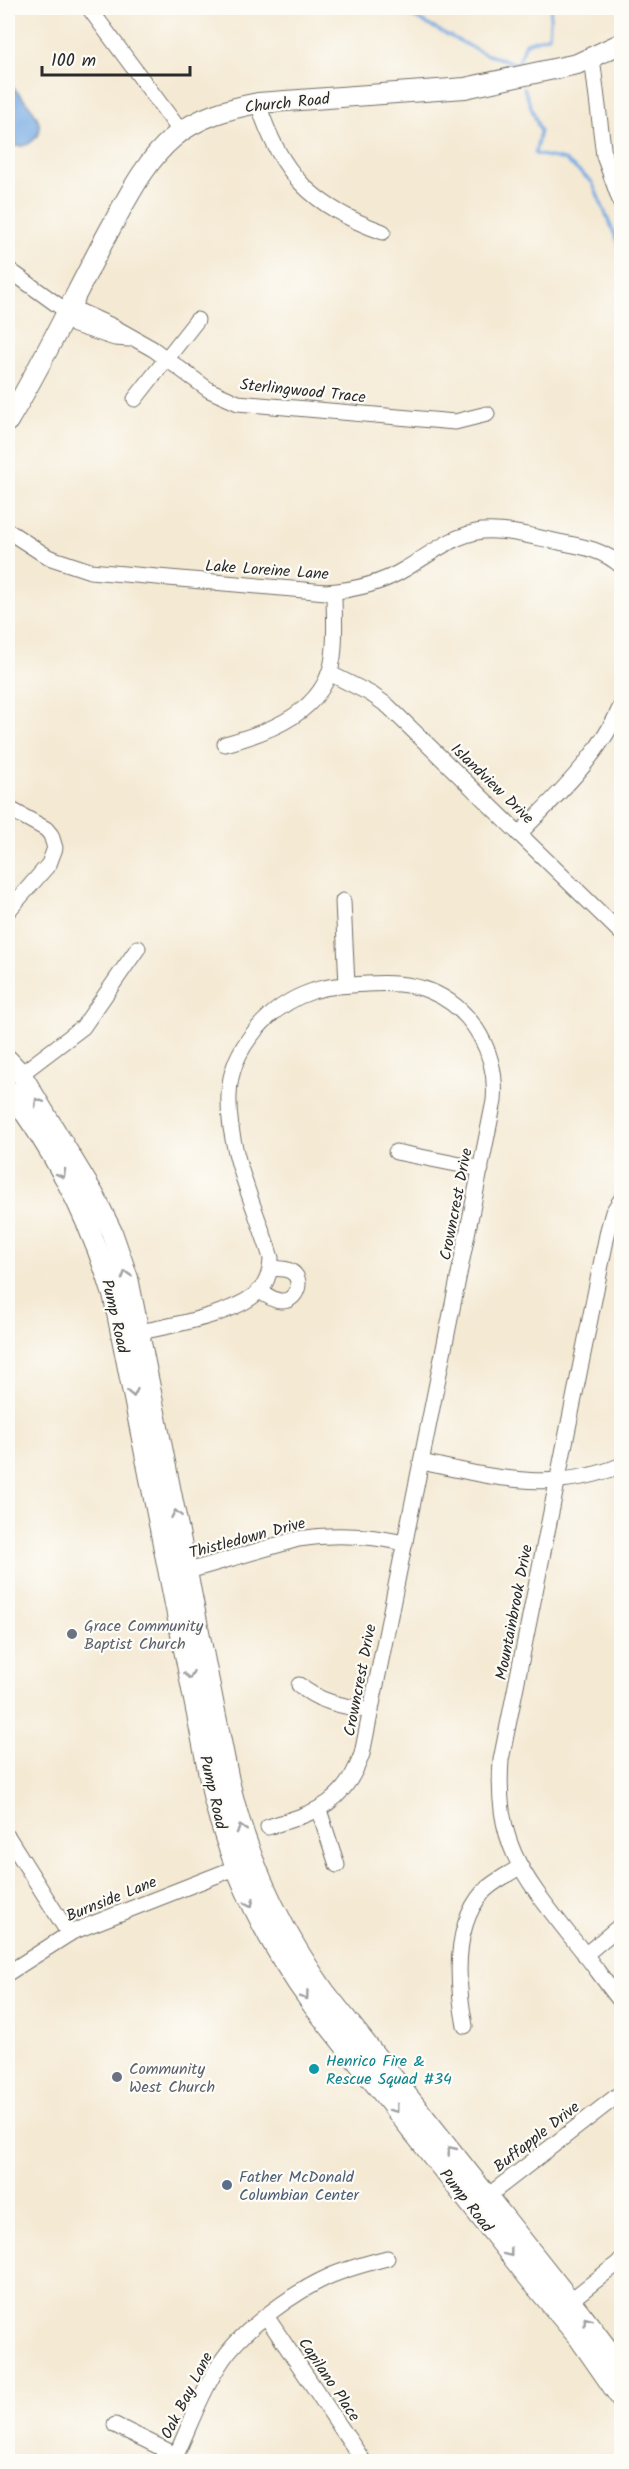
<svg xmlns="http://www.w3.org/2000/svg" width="629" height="2469" viewBox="0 0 629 2469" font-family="Kalam,sans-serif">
  <rect width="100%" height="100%" fill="#fdfcf7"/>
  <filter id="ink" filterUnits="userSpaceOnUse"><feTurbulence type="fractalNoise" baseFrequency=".0167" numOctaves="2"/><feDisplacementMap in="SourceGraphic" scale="12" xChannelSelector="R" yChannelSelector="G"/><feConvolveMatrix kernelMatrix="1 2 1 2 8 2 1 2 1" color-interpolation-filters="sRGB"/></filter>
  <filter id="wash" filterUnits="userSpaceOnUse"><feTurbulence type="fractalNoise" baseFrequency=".008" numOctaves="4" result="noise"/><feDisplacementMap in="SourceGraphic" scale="24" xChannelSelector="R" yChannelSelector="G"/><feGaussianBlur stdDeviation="1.35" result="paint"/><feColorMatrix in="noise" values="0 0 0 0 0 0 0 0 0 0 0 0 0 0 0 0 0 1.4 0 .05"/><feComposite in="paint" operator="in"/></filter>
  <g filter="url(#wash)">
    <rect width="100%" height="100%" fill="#f4e9d3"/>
    <path fill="#77aae3" stroke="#516a87" stroke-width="1.5" d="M8,82C19,95 48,118 37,136C29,147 20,147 8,146Z"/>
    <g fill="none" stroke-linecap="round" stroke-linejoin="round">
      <g stroke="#77aae3" stroke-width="3">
        <path d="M403,8L407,14L485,54L518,64L526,43L549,36L551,8"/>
        <path d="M524,88L540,131L535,154L565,160L592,182L622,252"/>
      </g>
    </g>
  </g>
  <g filter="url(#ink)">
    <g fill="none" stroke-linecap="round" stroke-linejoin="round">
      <defs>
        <g id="minor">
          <path d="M89,8L181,132"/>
          <path d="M592,57L604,156L622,206"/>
          <path d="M258,103C280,174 313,207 383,232"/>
          <path d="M8,269L66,311L75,325L115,338L129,339"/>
          <path d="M66,311L81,312L114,327L153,349L209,390L238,403L455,422L487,414"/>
          <path d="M135,399L197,320"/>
          <path d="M8,531L48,557L90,571L326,592C354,590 381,584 405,569C429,555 453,535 482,531C507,529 534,537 559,542C581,546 605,550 622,567"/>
          <path d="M329,673L371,694L388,706L622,934"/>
          <path d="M225,744C270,732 326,711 333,657C336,635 334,614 334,592"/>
          <path d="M8,808L46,829L51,835L55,848L49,864L8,911"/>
          <path d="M519,834C558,794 599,757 622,704"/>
          <path d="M343,901L347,985"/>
          <path d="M21,1074L83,1027L138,948"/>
          <path d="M396,1152L481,1169"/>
          <path d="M622,1198L613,1212L608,1230L501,1760C495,1843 522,1875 571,1937C589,1958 604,1981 622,2003"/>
          <path d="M259,1291C266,1294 273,1301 281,1301C297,1302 305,1278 290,1271C284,1268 276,1269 271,1268"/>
          <path d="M130,1334C163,1327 246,1314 264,1285C269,1276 271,1267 271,1258C255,1205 227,1151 229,1095C230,1048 270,1005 313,991C330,985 349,985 367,984C388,983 410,983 430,991C474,1009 498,1055 494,1101L362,1754C344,1805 316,1812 268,1827"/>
          <path d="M422,1462C492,1477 553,1494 622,1465"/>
          <path d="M178,1574L298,1539C335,1533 368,1535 405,1543"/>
          <path d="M299,1685C320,1703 344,1706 371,1711"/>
          <path d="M319,1810L337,1865"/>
          <path d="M8,1837L69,1934"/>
          <path d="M585,1955L622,1924"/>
          <path d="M8,1973L72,1932L235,1868"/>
          <path d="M465,2026C457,1984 452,1926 484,1891C494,1881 508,1875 519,1867"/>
          <path d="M480,2202L622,2092"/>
          <path d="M571,2300L622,2260"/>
          <path d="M266,2316L364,2462"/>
          <path d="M115,2425L176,2455"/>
          <path d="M173,2462C189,2428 202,2390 223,2359C244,2328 296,2291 330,2276C349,2268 368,2263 387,2258"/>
        </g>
        <g id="major">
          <path d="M8,421C45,360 75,294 109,231C127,199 145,161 174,137C198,117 227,109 258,103L465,88L577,64L622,43"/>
          <path d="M8,1060L21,1074L94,1195L112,1232L128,1278L229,1781C247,1859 279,1927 325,1992L581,2314L622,2368"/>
          <path d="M8,1090C56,1152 91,1222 114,1298L214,1800C234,1877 267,1943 314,2007L532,2282L579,2338L622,2400"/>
        </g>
      </defs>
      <use href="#minor" stroke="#716e66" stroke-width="17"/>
      <use href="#major" stroke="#716e66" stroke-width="22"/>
      <use href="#minor" stroke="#fff" stroke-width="15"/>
      <use href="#major" stroke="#fff" stroke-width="20"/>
    </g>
    <defs><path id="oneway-chevron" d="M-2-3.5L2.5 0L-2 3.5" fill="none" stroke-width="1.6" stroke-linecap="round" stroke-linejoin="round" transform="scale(1.5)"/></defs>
    <g stroke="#a0a0a0">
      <use href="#oneway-chevron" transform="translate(38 1102) rotate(-122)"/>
      <use href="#oneway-chevron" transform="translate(62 1174) rotate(61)"/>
      <use href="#oneway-chevron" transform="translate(126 1275) rotate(-107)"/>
      <use href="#oneway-chevron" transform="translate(133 1393) rotate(79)"/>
      <use href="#oneway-chevron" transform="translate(176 1514) rotate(-101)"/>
      <use href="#oneway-chevron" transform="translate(189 1675) rotate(79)"/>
      <use href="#oneway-chevron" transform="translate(241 1829) rotate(-107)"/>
      <use href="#oneway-chevron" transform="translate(250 1903) rotate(65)"/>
      <use href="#oneway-chevron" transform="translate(305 1996) rotate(54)"/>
      <use href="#oneway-chevron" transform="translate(395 2109) rotate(52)"/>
      <use href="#oneway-chevron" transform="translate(451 2150) rotate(-129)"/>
      <use href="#oneway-chevron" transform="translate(509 2253) rotate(52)"/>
      <use href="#oneway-chevron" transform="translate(587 2321) rotate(-127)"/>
    </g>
  </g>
  <g fill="#6b7280" stroke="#fdfcf7" stroke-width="2">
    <circle cx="72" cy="1634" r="6"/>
    <circle cx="117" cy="2077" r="6"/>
  </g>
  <circle fill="#0f9aa8" stroke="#fdfcf7" stroke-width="2" cx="314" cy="2069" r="6"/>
  <circle fill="#5c6f8a" stroke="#fdfcf7" stroke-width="2" cx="227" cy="2185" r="6"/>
  <g text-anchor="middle" stroke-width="4.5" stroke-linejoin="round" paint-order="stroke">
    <g font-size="16" fill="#2b2b2b" stroke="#fdfcf7">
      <text transform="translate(287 102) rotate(-6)" y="6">Church Road</text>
      <text transform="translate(303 390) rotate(6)" y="6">Sterlingwood Trace</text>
      <text transform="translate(267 569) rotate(4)" y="6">Lake Loreine Lane</text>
      <text transform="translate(493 783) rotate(44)" y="6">Islandview Drive</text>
      <text transform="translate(455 1204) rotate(-79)" y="6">Crowncrest Drive</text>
      <text transform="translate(116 1316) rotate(77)" y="6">Pump Road</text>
      <text transform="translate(247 1537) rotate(-15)" y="6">Thistledown Drive</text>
      <text transform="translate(513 1612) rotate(-79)" y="6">Mountainbrook Drive</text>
      <text transform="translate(359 1680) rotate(-79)" y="6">Crowncrest Drive</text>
      <text transform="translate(214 1792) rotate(77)" y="6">Pump Road</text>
      <text transform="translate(111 1898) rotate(-22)" y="6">Burnside Lane</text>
      <text transform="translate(536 2136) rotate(-38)" y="6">Buffapple Drive</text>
      <text transform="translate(467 2200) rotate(52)" y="6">Pump Road</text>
      <text transform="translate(330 2379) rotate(56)" y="6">Capilano Place</text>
      <text transform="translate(186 2395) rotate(-63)" y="6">Oak Bay Lane</text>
    </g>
    <g font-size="16" fill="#5b616d" stroke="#fdfcf7" text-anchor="start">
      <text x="84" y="1631">Grace Community<tspan x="84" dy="18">Baptist Church</tspan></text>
      <text x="129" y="2074">Community<tspan x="129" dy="18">West Church</tspan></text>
    </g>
    <g font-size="16" fill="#0d838f" stroke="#fdfcf7" text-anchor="start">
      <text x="326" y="2066">Henrico Fire &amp;<tspan x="326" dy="18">Rescue Squad #34</tspan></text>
    </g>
    <g font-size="16" fill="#4e5e75" stroke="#fdfcf7" text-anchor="start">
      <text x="239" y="2182">Father McDonald<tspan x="239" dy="18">Columbian Center</tspan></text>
    </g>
  </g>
  <rect width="629" height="2469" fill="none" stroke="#fdfcf7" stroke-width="30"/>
  <path d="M42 66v9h148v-9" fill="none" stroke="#2b2b2b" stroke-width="3"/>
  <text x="51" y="66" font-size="18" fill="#2b2b2b" stroke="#fdfcf7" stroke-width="4.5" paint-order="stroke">100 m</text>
</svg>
